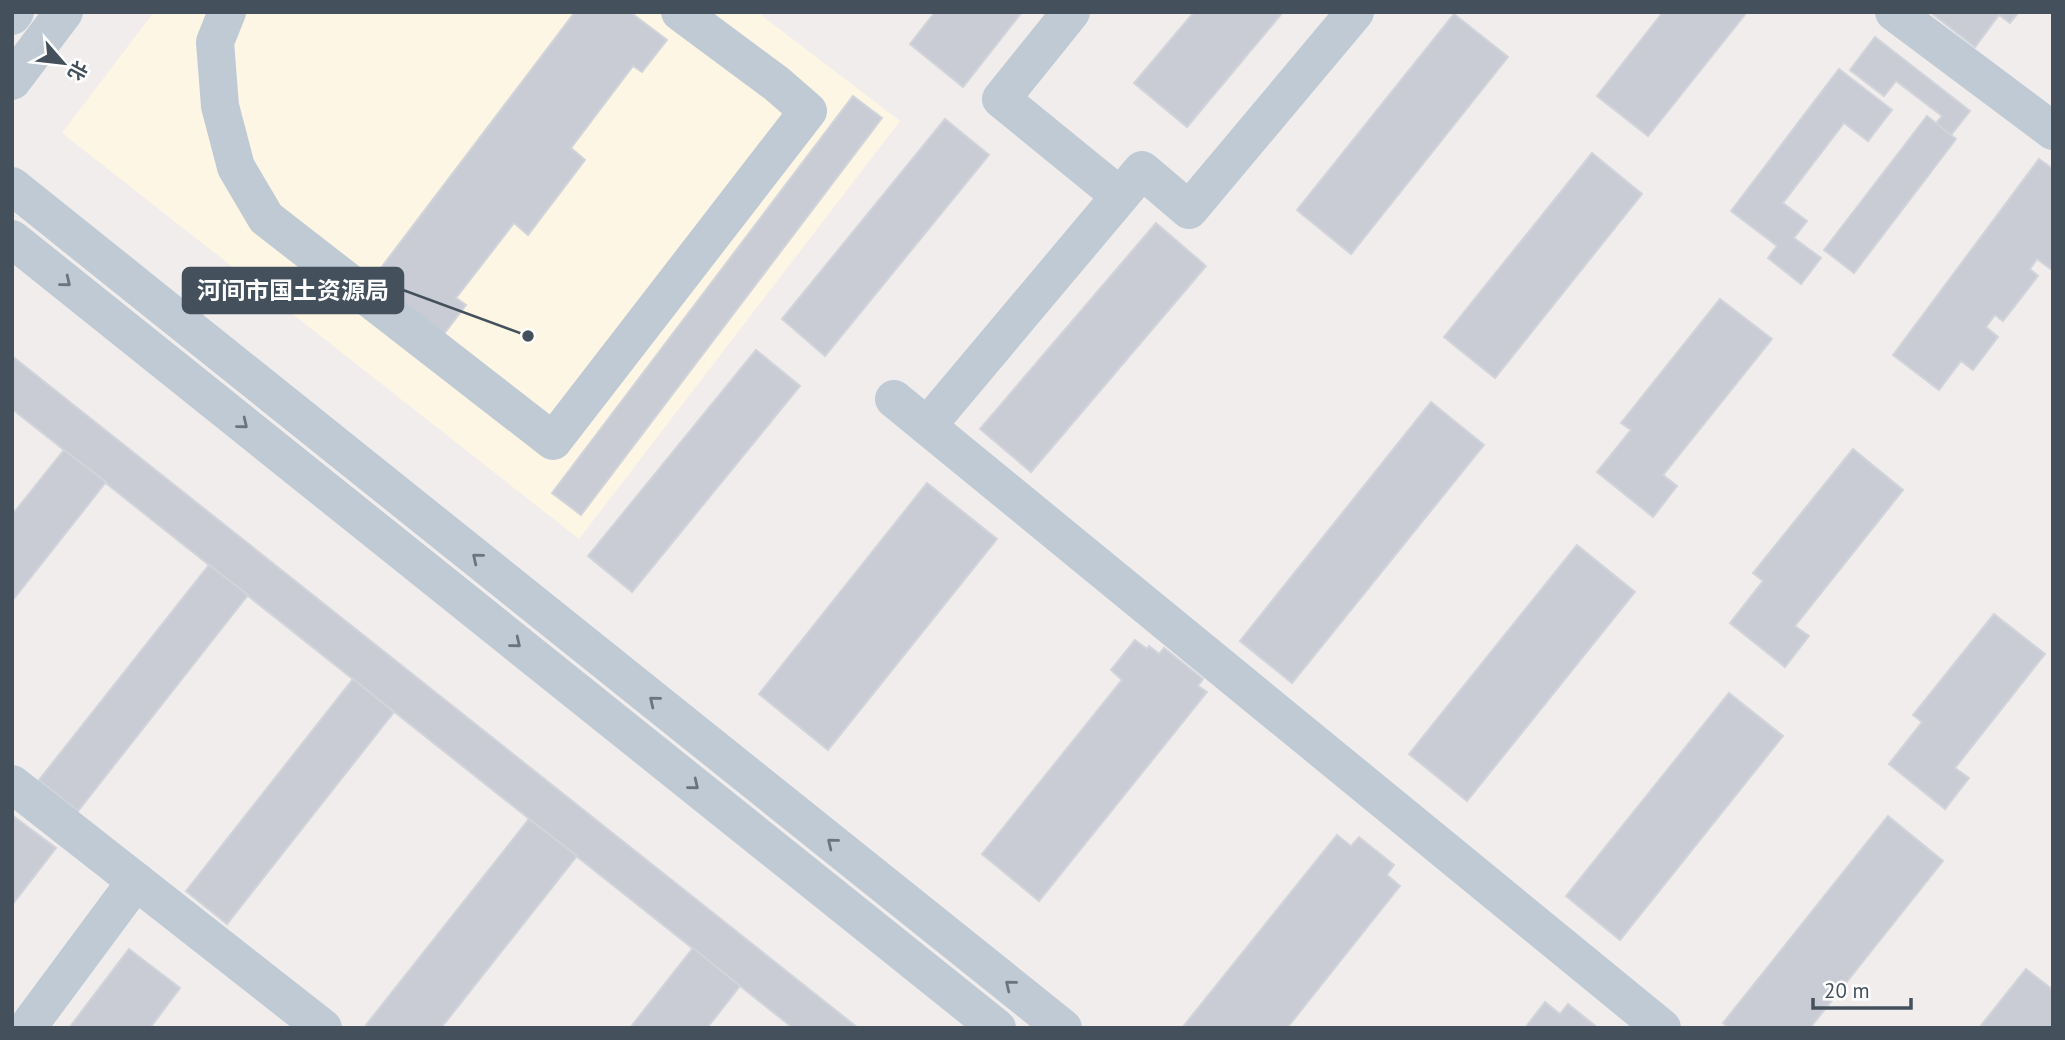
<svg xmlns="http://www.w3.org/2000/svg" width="2065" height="1040" viewBox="0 0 2065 1040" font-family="'PT Sans','Noto Sans SC',sans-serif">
  <rect width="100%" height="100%" fill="#f1eded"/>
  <path fill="#fef6e4" d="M154,12H757L900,121L579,539L62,133Z"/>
  <g fill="#c9ccd4" stroke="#d1d4da" stroke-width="2">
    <path d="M575,12H630L667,40L642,72L633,66L571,148L585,160L528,235L514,223L456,298L466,305L437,343L365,289Z"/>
    <path d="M935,12H1022L963,87L910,44Z"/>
    <path d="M1194,12H1283L1187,127L1134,83Z"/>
    <path d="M1663,12H1747L1648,136L1597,96Z"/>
    <path d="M1930,12H2019L2010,23L1999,15L1975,47Z"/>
    <path d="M1454,14L1508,57L1351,254L1297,210Z"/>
    <path d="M1875,37L1970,111L1947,140L1932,128L1942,116L1896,81L1884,96L1850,70Z"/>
    <path d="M1839,69L1892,110L1868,141L1844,123L1783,203L1807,221L1794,238L1821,258L1801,284L1768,258L1777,246L1731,211Z"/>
    <path d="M853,96L882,118L581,515L552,493Z"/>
    <path d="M1927,116L1956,139L1854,273L1824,250Z"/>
    <path d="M945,119L989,155L825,356L782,319Z"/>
    <path d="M1592,153L1642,194L1495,378L1444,337Z"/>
    <path d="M2039,159L2053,169V268L2052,270L2037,259L2030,269L2038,276L2003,321L1995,315L1986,327L1998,337L1973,370L1961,361L1939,390L1893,355Z"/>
    <path d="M1156,223L1206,266L1031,472L980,429Z"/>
    <path d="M1720,299L1772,339L1663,475L1677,486L1653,517L1597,472L1631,430L1621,423Z"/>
    <path d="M756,350L800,386L632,592L588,556Z"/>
    <path d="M12,356L858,1028H793L64,450L12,409Z"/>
    <path d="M1431,402L1484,445L1292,683L1240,641Z"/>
    <path d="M1853,449L1903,490L1795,626L1809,636L1785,667L1730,623L1763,581L1753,573Z"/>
    <path d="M64,450L106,482L12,601V515Z"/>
    <path d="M927,483L997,539L828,750L759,694Z"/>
    <path d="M1577,545L1635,592L1467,801L1409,754Z"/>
    <path d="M209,565L248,595L78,811L39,780Z"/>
    <path d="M1994,614L2045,654L1955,768L1969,778L1945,809L1889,764L1922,722L1913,715Z"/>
    <path d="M1135,640L1147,649L1149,646L1159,654L1164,648L1203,679L1198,686L1207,692L1039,901L982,854L1122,680L1111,670Z"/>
    <path d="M353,679L394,712L227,924L186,891Z"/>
    <path d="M1729,693L1783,736L1620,940L1566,896Z"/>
    <path d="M12,815L56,848L12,905Z"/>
    <path d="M1888,816L1943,861L1810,1028H1729L1723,1023Z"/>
    <path d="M529,819L577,856L441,1028H369L366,1025Z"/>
    <path d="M1337,835L1351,846L1359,837L1394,865L1387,875L1400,886L1287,1028H1182Z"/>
    <path d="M693,948L740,986L707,1028H630Z"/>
    <path d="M129,949L180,988L150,1028H69Z"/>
    <path d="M2026,969L2053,990V1028H1979Z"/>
    <path d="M1545,1002L1560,1014L1568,1004L1598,1028H1525Z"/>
  </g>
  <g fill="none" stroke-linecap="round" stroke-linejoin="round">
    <g stroke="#bfcad5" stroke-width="38">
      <path d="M227,12L215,42L220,106L236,167L266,218L553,441L808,111L777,84L680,12"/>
      <path d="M1071,12L1001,99L1120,196"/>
      <path d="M1894,12L2053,131"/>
      <path d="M12,16L15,12"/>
      <path d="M12,81L64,12"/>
      <path d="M12,186L1063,1028"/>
      <path d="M12,239L997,1028"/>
      <path d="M894,399L1662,1028"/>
      <path d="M927,426L1142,170L1189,210L1355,12"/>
      <path d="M12,784L323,1028"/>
      <path d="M27,1028L136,881"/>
    </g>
  </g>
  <defs><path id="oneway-chevron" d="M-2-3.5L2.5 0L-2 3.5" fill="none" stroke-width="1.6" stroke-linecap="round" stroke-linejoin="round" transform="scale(1.75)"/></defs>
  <g stroke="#697581">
    <use href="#oneway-chevron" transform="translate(66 282) rotate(39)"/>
    <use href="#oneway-chevron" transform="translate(243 424) rotate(39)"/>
    <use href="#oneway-chevron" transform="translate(477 558) rotate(-141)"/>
    <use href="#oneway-chevron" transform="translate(516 643) rotate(39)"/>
    <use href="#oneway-chevron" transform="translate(654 701) rotate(-141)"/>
    <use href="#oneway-chevron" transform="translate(694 785) rotate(39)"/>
    <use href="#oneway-chevron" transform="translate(832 843) rotate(-141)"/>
    <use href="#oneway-chevron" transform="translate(1010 985) rotate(-141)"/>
  </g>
  <path fill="none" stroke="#44515d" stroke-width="2.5" d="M528 336L403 290"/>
  <circle fill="#44515d" stroke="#fff" stroke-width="2.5" cx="528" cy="336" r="7"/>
  <rect fill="#44515d" stroke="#44515d" stroke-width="2.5" x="183" y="268" width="220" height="45" rx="7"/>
  <g font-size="24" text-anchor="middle" font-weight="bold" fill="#fff">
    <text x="293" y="299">河间市国土资源局</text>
  </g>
  <rect width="2065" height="1040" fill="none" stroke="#44515d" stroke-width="28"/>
  <g transform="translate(63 63) rotate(118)" stroke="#ffffff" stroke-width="5" paint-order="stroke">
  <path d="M0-5L12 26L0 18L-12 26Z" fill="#44515d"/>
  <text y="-10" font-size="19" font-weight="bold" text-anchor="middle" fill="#44515d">北</text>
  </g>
  <path d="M1813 998v10h98v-10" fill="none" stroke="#44515d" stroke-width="3.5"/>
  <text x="1824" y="998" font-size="21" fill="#44515d" stroke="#ffffff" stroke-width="5" paint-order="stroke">20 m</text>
</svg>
